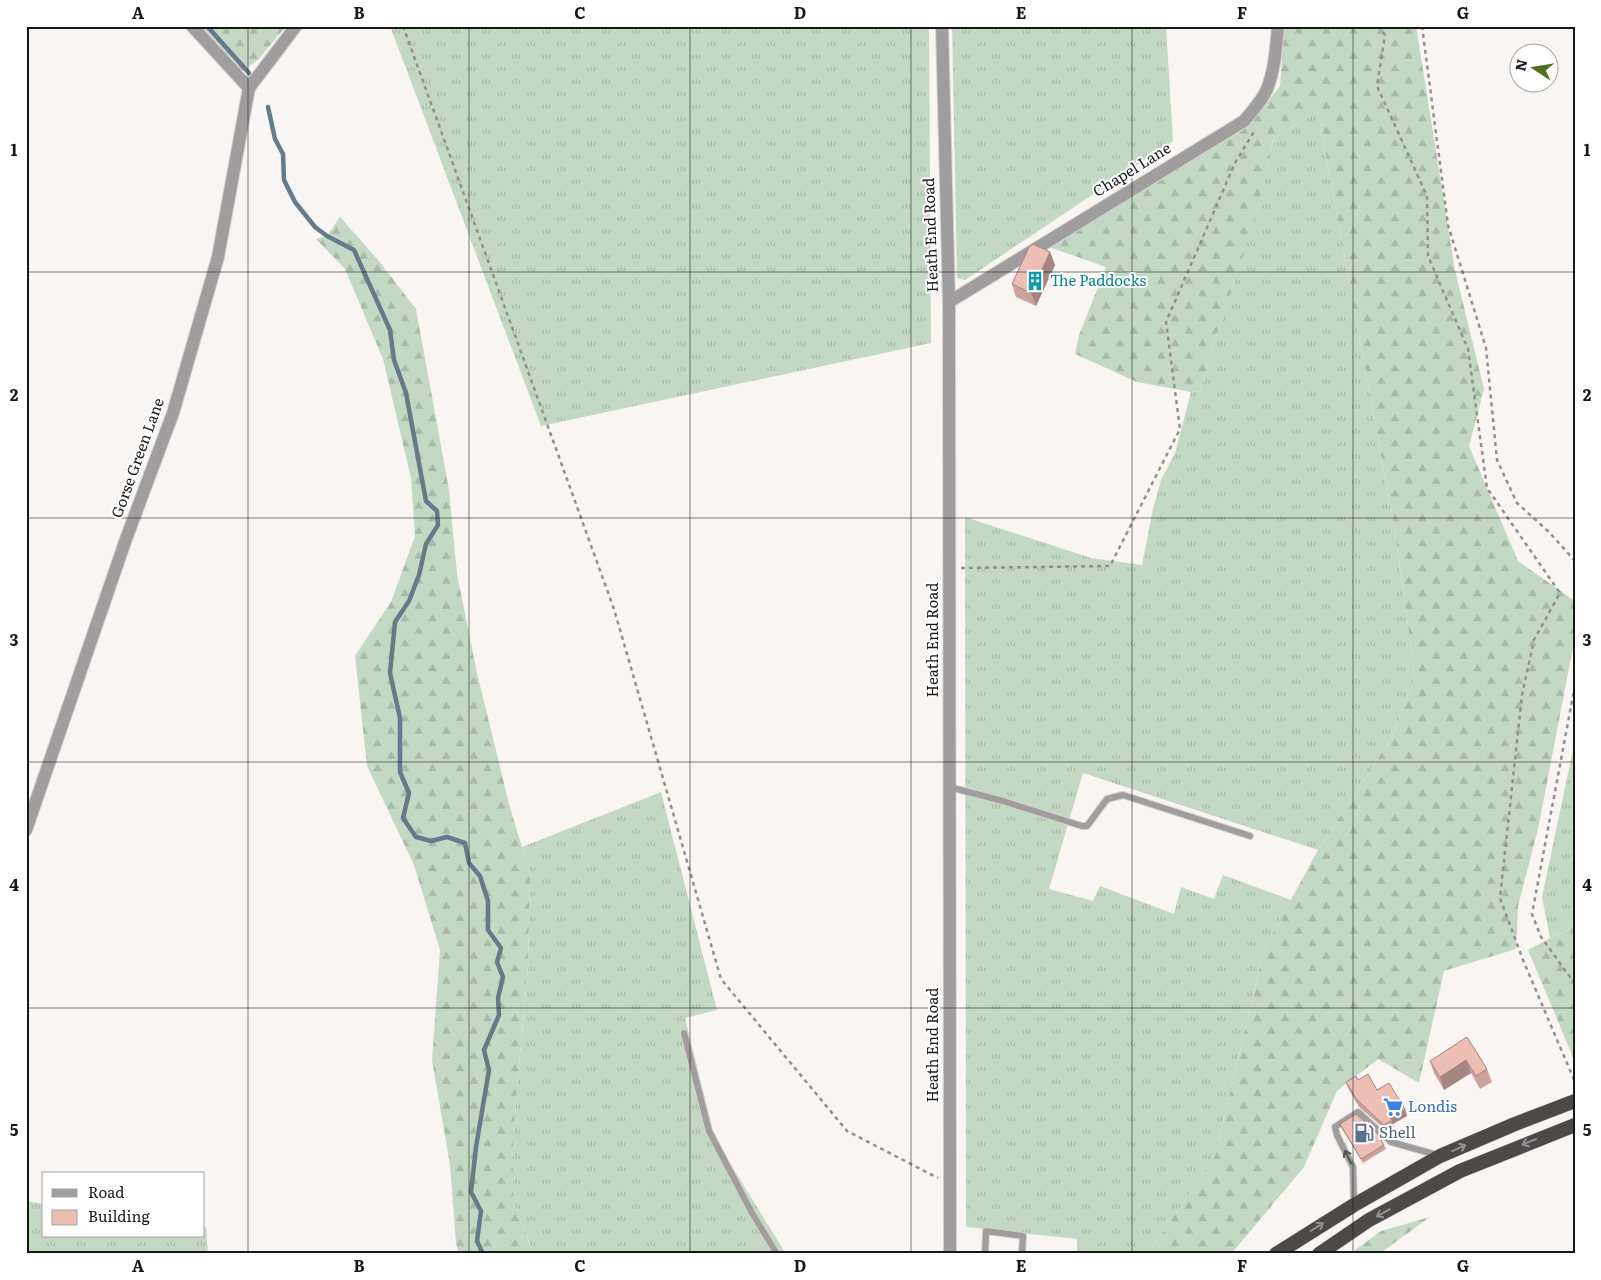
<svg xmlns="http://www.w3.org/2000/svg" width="1601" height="1280" viewBox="0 0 1601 1280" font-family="Literata,serif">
  <defs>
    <pattern id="grass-tufts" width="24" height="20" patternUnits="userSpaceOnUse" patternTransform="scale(1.25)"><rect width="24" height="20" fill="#c4d9c3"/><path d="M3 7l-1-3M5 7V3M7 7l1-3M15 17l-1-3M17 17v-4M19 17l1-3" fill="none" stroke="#a8baa7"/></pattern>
    <pattern id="forest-firs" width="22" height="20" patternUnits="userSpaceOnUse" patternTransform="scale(1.25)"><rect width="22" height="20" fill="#c4d9c3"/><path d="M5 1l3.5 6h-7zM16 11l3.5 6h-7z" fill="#a8baa7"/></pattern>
  </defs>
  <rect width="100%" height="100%" fill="#f8f5f3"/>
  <g fill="url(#grass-tufts)">
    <path d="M390,26H929L931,343L541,426Z"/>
    <path d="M952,26H1166L1173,141L965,280L957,278Z"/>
    <path d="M1318,111L1394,525L1415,677L1392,737L1318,850L1083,773L1049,889L1093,901L1100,886L1174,914L1181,887L1214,899L1223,875L1291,900L1264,949L1215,1156L1148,1254H1077V1239L966,1227L965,517L1091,558L1142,565L1153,509L1161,480L1175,453L1191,392L1200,391C1223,307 1258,225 1273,139Z"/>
    <path d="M1575,740V925L1550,938L1542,897Z"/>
    <path d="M661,792L717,1010L685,1018L715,1139L786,1254H534L513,1200V1135L528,965L530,874L522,847Z"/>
    <path d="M26,1201L44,1204V1236H204V1227H206L208,1254H26Z"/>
  </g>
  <g fill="url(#forest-firs)">
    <path d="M198,26H286L258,60L242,71Z"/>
    <path d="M1284,26H1416L1455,270L1484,389L1469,446L1518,561L1575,601V637L1538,829L1518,906L1516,949L1444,971L1419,1083L1378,1059L1337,1091L1304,1167L1231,1254H1148L1215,1156L1264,949L1318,850L1392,737L1415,677L1394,525L1318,111L1273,139C1258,226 1223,307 1200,391L1191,392L1137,382L1075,354L1079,335L1106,267L1049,247L1251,122L1280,86Z"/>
    <path d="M340,217L379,261L416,309L449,490L457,574L477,673L509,804L530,874L528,965L513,1135V1200L534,1254H459L456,1244L450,1165L432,1060L440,950L414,865L367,766L355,656L391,602L415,536L411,478L383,359L345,269L316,239L327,236Z"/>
    <path d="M1575,925V1062L1528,950Z"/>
    <path d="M1430,1217L1379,1254H1350L1381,1231Z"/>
  </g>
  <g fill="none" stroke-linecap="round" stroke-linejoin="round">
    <g stroke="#657a8d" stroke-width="4.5">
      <path d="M207,26L249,73"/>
      <path d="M268,107L275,139L283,154L284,180L295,202L315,227L327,236L354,250L390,330L394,360L406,393L426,501L437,511L438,525L426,544L419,575L409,601L395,622L390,673L400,718V772L409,793L403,818L416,837L431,841L447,837L465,843L469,863L480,876L488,901V930L501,948L497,962L503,977L498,998L499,1015L484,1050L489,1070L476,1147L471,1192L481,1211L477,1241L483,1254"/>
    </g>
    <defs>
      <g id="service">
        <path d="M949,787L1003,801L1082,826H1087L1107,799L1123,795L1250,836"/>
        <path d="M684,1033L709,1131L752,1213L777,1254"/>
        <path d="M1354,1205L1353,1167L1337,1135L1335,1127L1358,1112L1391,1142L1437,1155"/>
        <path d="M985,1254L986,1231L1023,1236L1022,1254"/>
      </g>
      <g id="minor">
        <path d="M192,26L249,88"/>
        <path d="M949,302L1244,121C1252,111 1262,101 1267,89C1275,69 1276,47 1278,26"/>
        <path d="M26,830L126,539L173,413L218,257L249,88L296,26"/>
      </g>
      <path id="tertiary" d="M942,26L949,302L950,1254"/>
      <g id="trunk">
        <path d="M1276,1254L1354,1205L1440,1156L1515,1124L1575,1101"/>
        <path d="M1319,1254L1369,1220L1460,1171L1575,1125"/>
      </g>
    </defs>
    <use href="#service" stroke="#d4d1d0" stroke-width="8"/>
    <use href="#minor" stroke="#d4d1d0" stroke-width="14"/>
    <use href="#tertiary" stroke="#d4d1d0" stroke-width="14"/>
    <use href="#trunk" stroke="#d4d1d0" stroke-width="15"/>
    <g stroke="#92908f" stroke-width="2.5" stroke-dasharray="4 4" stroke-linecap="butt">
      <path d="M403,26L614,609L721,979L847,1131L938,1178"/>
      <path d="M1378,26L1385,35L1377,86L1427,196L1428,256L1468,349L1487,488L1560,593L1534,640L1522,695L1500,898L1523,960L1575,1082"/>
      <path d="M1422,26L1448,225L1486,348L1497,460L1517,503L1550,533L1575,561"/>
      <path d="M961,568L1110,566L1180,429L1166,322L1235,163L1255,130"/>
      <path d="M1575,685L1532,914L1541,937L1575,984"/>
    </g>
    <use href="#service" stroke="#9f9d9d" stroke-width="6"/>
    <use href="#minor" stroke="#9f9d9d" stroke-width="12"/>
    <use href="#tertiary" stroke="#9f9d9d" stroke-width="12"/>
    <use href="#trunk" stroke="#4c4949" stroke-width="14"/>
  </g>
  <g fill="#cba39c">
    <path d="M1050,252L1055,265L1036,306L1016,297L1012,284Z"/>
    <path d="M1467,1037L1487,1069L1492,1082L1480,1089L1471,1073L1444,1090L1434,1073L1430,1061Z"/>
    <path d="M1358,1080L1377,1090L1405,1109L1407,1116L1393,1124L1394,1127L1387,1131L1359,1107L1348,1088L1346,1082Z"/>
    <path d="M1340,1124L1384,1145L1386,1149L1363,1163L1342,1129Z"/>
  </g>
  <g fill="#a5857f">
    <path d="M1050,252L1055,265L1036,306L1031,293Z"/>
    <path d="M1466,1060L1471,1073L1444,1090L1440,1077Z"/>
    <path d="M1405,1109L1407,1116L1393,1124L1390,1118Z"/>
  </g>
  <g fill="#ecbeb5" stroke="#a5857f">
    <path d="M1033,244L1050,252L1031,293L1012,284L1029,247Z"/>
    <path d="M1467,1037L1487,1069L1476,1076L1466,1060L1440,1077L1430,1061Z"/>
    <path d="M1368,1074L1377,1090L1389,1083L1405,1109L1390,1118L1392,1120L1384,1125L1357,1100L1346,1082L1356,1076L1358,1080Z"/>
    <path d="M1356,1114L1377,1133L1384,1145L1361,1159L1340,1124Z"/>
  </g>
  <defs><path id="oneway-shaft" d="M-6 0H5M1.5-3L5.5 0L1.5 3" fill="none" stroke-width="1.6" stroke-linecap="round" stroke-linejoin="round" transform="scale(1.25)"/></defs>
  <g stroke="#949292">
    <use href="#oneway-shaft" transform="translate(1529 1142) rotate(158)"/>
    <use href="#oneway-shaft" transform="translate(1459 1148) rotate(-24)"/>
    <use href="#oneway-shaft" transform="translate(1383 1213) rotate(151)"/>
    <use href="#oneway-shaft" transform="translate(1317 1227) rotate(-32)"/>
  </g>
  <use stroke="#555353" href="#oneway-shaft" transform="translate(1348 1157) rotate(-117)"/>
  <path fill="none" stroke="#181717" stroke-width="1" stroke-opacity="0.55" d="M248,26V1254M469,26V1254M690,26V1254M911,26V1254M1132,26V1254M1353,26V1254M26,272H1575M26,518H1575M26,762H1575M26,1008H1575"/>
  <defs>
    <symbol id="building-bare" viewBox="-9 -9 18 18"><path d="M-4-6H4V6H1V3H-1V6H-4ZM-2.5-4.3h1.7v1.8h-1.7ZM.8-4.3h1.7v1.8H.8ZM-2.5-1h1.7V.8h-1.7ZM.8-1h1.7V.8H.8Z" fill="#0f9aa8" stroke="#fff" stroke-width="2.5" paint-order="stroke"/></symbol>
    <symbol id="supermarket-bare" viewBox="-9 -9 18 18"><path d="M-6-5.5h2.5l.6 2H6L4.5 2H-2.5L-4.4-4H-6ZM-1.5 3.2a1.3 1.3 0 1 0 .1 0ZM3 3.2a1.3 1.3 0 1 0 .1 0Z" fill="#3f7fe0" stroke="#fff" stroke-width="2.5" paint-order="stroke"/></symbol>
    <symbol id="fuel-bare" viewBox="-9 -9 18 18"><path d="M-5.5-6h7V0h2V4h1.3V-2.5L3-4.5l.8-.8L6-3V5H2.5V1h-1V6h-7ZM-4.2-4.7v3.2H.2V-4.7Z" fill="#5c6f8a" stroke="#fff" stroke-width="2.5" paint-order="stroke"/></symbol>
  </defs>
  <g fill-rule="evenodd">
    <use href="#building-bare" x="1021" y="267" width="28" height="28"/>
    <use href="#supermarket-bare" x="1379" y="1093" width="28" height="28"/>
    <use href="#fuel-bare" x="1350" y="1119" width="28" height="28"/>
  </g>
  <g text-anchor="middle" stroke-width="4" stroke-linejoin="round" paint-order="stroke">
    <g font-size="15" fill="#181717" stroke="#fff">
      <text transform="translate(1132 170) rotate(-32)" y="5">Chapel Lane</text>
      <text transform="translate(931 235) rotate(-92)" y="5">Heath End Road</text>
      <text transform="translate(138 458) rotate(-70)" y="5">Gorse Green Lane</text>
      <text transform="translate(933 640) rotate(-90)" y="5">Heath End Road</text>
      <text transform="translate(933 1045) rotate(-90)" y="5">Heath End Road</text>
    </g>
    <g font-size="15" fill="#0d838f" stroke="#fff" text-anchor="start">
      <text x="1050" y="286">The Paddocks</text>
    </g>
    <g font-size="15" fill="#366cbe" stroke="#fff" text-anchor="start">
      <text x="1408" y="1112">Londis</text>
    </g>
    <g font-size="15" fill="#4e5e75" stroke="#fff" text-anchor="start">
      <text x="1379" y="1138">Shell</text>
    </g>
  </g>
  <rect width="1601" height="1280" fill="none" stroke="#ffffff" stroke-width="55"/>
  <rect x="42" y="1172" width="162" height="65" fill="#ffffff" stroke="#a3a2a2"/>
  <rect x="52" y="1189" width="25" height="8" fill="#9f9d9d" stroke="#a3a2a2"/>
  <text x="88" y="1198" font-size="15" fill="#181717">Road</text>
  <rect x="52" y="1210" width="25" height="15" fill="#ecbeb5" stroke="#a3a2a2"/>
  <text x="88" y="1222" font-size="15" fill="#181717">Building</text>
  <g transform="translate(1534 68) rotate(282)"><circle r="24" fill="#ffffff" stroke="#a3a2a2"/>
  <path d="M0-4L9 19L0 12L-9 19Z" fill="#506f25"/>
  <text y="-8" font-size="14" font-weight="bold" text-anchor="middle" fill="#181717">N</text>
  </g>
  <rect x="28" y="28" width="1546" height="1224" fill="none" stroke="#181717" stroke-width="2"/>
  <g font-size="16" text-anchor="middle" font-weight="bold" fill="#181717">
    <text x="138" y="19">A</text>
    <text x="359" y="19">B</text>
    <text x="580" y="19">C</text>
    <text x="800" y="19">D</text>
    <text x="1021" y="19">E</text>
    <text x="1242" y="19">F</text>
    <text x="1463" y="19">G</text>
    <text x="14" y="156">1</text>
    <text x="1587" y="156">1</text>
    <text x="14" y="401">2</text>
    <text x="1587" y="401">2</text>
    <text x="14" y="646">3</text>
    <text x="1587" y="646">3</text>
    <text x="14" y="891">4</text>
    <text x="1587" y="891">4</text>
    <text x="14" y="1136">5</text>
    <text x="1587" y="1136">5</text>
    <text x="138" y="1272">A</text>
    <text x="359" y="1272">B</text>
    <text x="580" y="1272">C</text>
    <text x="800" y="1272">D</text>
    <text x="1021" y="1272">E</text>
    <text x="1242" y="1272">F</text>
    <text x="1463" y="1272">G</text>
  </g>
</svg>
